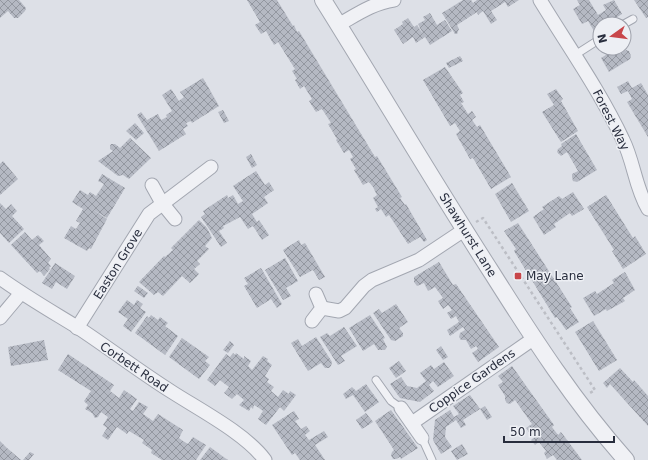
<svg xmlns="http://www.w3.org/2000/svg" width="648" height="460" viewBox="0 0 648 460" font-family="'DejaVu Sans',sans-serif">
  <defs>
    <pattern id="building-cross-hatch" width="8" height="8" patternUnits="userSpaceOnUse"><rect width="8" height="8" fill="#b5b9c3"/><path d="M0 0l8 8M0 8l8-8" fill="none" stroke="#9397a0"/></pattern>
  </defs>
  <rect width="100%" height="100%" fill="#dde0e7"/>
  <g fill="url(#building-cross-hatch)">
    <path d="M0,0H19L26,8L25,11L18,18H14L8,11L0,18Z"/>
    <path d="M247,0H277L293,26L294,25L297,32L299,31L375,157L377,156L402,197L400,198L405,205L406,204L427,240L424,242L420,237L408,244L389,215L386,217L381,209L377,212L375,209L378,207L373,198L377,195L373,187L369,182L363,185L354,170L356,169L350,159L353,157L349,150L344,153L336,140L337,139L328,124L331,123L322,109L316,112L309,101L312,99L304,86L300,89L295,80L297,79L292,71L295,69L278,42L274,45L266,31L261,34L255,25L260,22Z"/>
    <path d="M463,0H471L473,3L477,0H519L508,7L505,2L491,11L497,20L491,24L483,11L478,15L477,12L457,25L459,29L457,34H455L442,13Z"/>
    <path d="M577,0H589L598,15L606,10L603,5L614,0L622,14L606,24H600V28L594,31L588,21L582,24L573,9L580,5Z"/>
    <path d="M634,0H648V17L646,18Z"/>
    <path d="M430,13L437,25L445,20L452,31L430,45L425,37L416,43L413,37L403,44L394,30L403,24L402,22L408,18L414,27L417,25L423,34L418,24L425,20L423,17Z"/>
    <path d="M617,48L620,54L626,50L629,51L631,56L630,59L609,72L601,58Z"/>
    <path d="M460,56L463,61L449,68L446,63Z"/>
    <path d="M445,67L463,93L460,95L464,102L461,103L468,114L472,111L476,117L472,120L477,127L480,125L511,177L491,189L473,158L470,159L456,134L460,131L455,123L450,126L423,80Z"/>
    <path d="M203,78L219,106L192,123L191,121L186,123L188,126L183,129L186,134L159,151L137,115L141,112L147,120L158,114L161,120L167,117L166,115L172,111L162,95L171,89L179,101L184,97L180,92Z"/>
    <path d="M628,81L632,88L641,83L648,95V137L627,102L632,99L628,91L621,94L617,87Z"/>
    <path d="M556,89L563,99L561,101L578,131L561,142L542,112L554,105L547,94Z"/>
    <path d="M223,110L229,121L224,123L218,112Z"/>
    <path d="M135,123L144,133L136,140L126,131Z"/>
    <path d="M576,134L597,170L577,182L573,181L572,177V174L578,171L567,152L561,156L557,152L558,149L562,146L561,144Z"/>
    <path d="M130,138L151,158L129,179L123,175L118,176L98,161L113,151L110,149V146L111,144H115L120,148Z"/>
    <path d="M251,154L257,165L252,168L246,157Z"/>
    <path d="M3,161L18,179L0,195V164Z"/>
    <path d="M256,171L265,185L269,182L274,190L264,197L268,203L252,214L257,222L259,220L269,235L262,240L253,226L248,229L240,217L229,223L223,226L224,228L219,231L227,243L221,247L201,217L205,214L203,211L227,195L228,198L233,195L238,204L243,201L233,186Z"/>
    <path d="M102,174L125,188L107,218L92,209L107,219L91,249L89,248L87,251L64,238L71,226L76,229L80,223L76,221L83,209L72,202L80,190L88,195L90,192L96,196L104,184L98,181Z"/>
    <path d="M512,183L529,211L511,222L495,194Z"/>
    <path d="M573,192L584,209L572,216L570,213L554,224L556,227L544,235L533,217L544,209L542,207L559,196L562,199Z"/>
    <path d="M606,195L633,238L635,236L646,254L623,269L612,251L614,250L587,207Z"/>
    <path d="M0,203L6,209L11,204L17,211L12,216L24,229L9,243L0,233Z"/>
    <path d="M199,220L207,228L212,238L205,246L209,249L197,261L200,264L194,269L199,274L190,283L182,276L163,296L158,292L154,295L139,282L164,256L165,257L173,250L171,248Z"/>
    <path d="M518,223L572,307L570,308L579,322L566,330L557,317L555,318L514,251L516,249L504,231Z"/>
    <path d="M25,232L32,240L38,235L44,241L39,245L51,259L48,263L51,266L49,268L50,269L44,276L40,271L37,273L11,245Z"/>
    <path d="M299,240L301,245L305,243L325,277L319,280L313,270L300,277L283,250Z"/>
    <path d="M285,258L298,281L286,288L291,296L283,300L265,270Z"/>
    <path d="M439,262L453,285L456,284L499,347L478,362L472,353L478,349L476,346L471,349L466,340H461L459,337L460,333L465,330L463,327L450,336L447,330L459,322L456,316L451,319L447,313L452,310L448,305L443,309L438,301L443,298L435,287L428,291L424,283L417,286L414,282V277Z"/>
    <path d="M55,263L75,276L67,289L56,282L52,289L42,283Z"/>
    <path d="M261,268L282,304L277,308L271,299L257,308L244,286L248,284L244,278Z"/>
    <path d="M625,272L635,290L623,298L625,301L607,311L606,309L594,316L583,298L595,291L597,294L614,283L612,280Z"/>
    <path d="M138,286L148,293L144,298L134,291Z"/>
    <path d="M127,300L134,305L137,300L143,304L140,308L146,312L131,332L123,326L128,319L118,312Z"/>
    <path d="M396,304L408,322L399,328L403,333V336L395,341L391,340L373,313L379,309L382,313Z"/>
    <path d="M151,315L158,320L160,317L168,323L165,326L178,336L165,355L135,333L147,316L149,318Z"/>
    <path d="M370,315L385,338L383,339L387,347L385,350H378L374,344L363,351L349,328Z"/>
    <path d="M593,321L617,360L599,371L575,332Z"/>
    <path d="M344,327L357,346L341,356L345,361L338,365L320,337L327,333L330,336Z"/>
    <path d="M316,337L332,362L331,366L329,368H325L321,363L308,371L291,343L298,339L302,346Z"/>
    <path d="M182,338L209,357L205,361L210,365L199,379L169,357Z"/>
    <path d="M44,340L48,360L11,366L8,347Z"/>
    <path d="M230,341L234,345L228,353L223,350Z"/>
    <path d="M441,346L448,357L443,360L436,350Z"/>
    <path d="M233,353L235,355L236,353L244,359V356L251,361L248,366L252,370L263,356L268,359L267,361L272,365L265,376L269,379L267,382L274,387L271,391L278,397L283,390L289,394L290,391L296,395L284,411L280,407L266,425L258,419L263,411L259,408L254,405L253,409L251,407L249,411L239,405L244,400L237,394L232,399L224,393L229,387L225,384L220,380L215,386L207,380L226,354L230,357Z"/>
    <path d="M68,354L114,385L110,391L119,398L124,390L137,399L130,409L133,411L139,402L148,407L143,414L153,421L158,414L183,430L179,438L183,441L188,444L193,437L206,445L196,460H162L151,453L152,450L142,443L144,440L129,431L127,434L117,427L108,440L102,436L107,428L103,425L108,417L101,412L98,417L95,418L92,413L85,409L88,405L84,401L91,391L58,370Z"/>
    <path d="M399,361L406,371L396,378L389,368Z"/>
    <path d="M444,362L454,376L438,387L433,381L429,385L434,391L420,402L400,398L390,384L401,377L407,386L417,388L426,381L420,373L431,365L434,369Z"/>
    <path d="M512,366L554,425L552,427L558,435L561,432L582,460H557L553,455L547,459L544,453L546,451L539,442L535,445L531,440L538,434L536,432L531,435L526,428L532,424L515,400L510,404L507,403L505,400V396L498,385L503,382L498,376Z"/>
    <path d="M620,368L633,382L634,380L648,396V426L610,384L607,388L603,383Z"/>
    <path d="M366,384L379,402L365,412L353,395L346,399L343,394L352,387L356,391Z"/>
    <path d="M470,395L480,409L463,420L466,425L461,428L456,420L446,427L445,437L452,447L441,454L433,440L435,420L450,410L454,417L459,414L453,406Z"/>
    <path d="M485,406L492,417L487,420L480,409Z"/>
    <path d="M391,410L418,448L401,459L400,457L396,459H393L391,455L392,452L394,450L375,421Z"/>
    <path d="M294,411L299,419L295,421L301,429L306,426L310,431L305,435L309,440L324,431L328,437L315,445L325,460H300L295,453L292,455L272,425Z"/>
    <path d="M366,413L373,422L362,429L356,420Z"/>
    <path d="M0,441L7,448L21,460H0Z"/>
    <path d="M462,444L468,454L457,460L451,451Z"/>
    <path d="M210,447L225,458L228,460H200Z"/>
    <path d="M30,452L34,454L29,460H23Z"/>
  </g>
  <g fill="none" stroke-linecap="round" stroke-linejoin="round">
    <defs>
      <g id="service">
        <path d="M624,24L633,19"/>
        <path d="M575,55L600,39"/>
        <path d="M376,380L391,401L401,408"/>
        <path d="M422,438L432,460"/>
      </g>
      <g id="minor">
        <path d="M540,0C568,46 600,91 623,140C634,162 635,187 648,209"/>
        <path d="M338,25C356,15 373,3 394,0"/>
        <path d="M152,185L162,203L175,219"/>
        <path d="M0,278C25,296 51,311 77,327C109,348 140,372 172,392C200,410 246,434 265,460"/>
        <path d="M322,308L339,311L345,308L364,286L372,280L419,260L464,230"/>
        <path d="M0,318L21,293"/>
        <path d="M312,321L322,308L316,294"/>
        <path d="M77,328L149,214L211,167"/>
        <path d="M401,408L422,438"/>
        <path d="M412,423L533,339"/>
      </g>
      <path id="tertiary" d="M323,0C380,91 434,183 492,273C533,338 575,403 626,460"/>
    </defs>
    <use href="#service" stroke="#a3a7b1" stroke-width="9"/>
    <use href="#minor" stroke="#a3a7b1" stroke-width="15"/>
    <use href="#tertiary" stroke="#a3a7b1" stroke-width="18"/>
    <path stroke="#bcbec5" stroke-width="2.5" stroke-dasharray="3 3" stroke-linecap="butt" d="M476,222L483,218L595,390L590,393"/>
    <use href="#service" stroke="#f0f1f5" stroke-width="7"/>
    <use href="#minor" stroke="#f0f1f5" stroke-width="13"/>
    <use href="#tertiary" stroke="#f0f1f5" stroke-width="16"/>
  </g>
  <rect fill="#c8464a" stroke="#edeff4" stroke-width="1.5" x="514" y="272" width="8" height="8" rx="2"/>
  <g text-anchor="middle" stroke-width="3" stroke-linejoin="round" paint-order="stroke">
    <g font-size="12" fill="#282d3d" stroke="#edeff4">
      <text transform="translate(611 120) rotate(63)" y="4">Forest Way</text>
      <text transform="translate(468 235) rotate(58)" y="4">Shawhurst Lane</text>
      <text transform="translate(118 264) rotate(-58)" y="4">Easton Grove</text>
      <text transform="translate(134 367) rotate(34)" y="4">Corbett Road</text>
      <text transform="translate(472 381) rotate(-35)" y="4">Coppice Gardens</text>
    </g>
    <g font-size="12" fill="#282d3d" stroke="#edeff4" text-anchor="start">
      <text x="526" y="280">May Lane</text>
    </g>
  </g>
  <g transform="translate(612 36) rotate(256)"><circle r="19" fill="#edeff4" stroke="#9ea1ab"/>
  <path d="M0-3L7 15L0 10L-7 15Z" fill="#c8464a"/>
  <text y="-6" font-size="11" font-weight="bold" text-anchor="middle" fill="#282d3d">N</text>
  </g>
  <path d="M504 436v6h110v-6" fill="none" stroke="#282d3d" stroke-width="2"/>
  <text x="510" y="436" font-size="12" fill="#282d3d" stroke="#edeff4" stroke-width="3" paint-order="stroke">50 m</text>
</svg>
